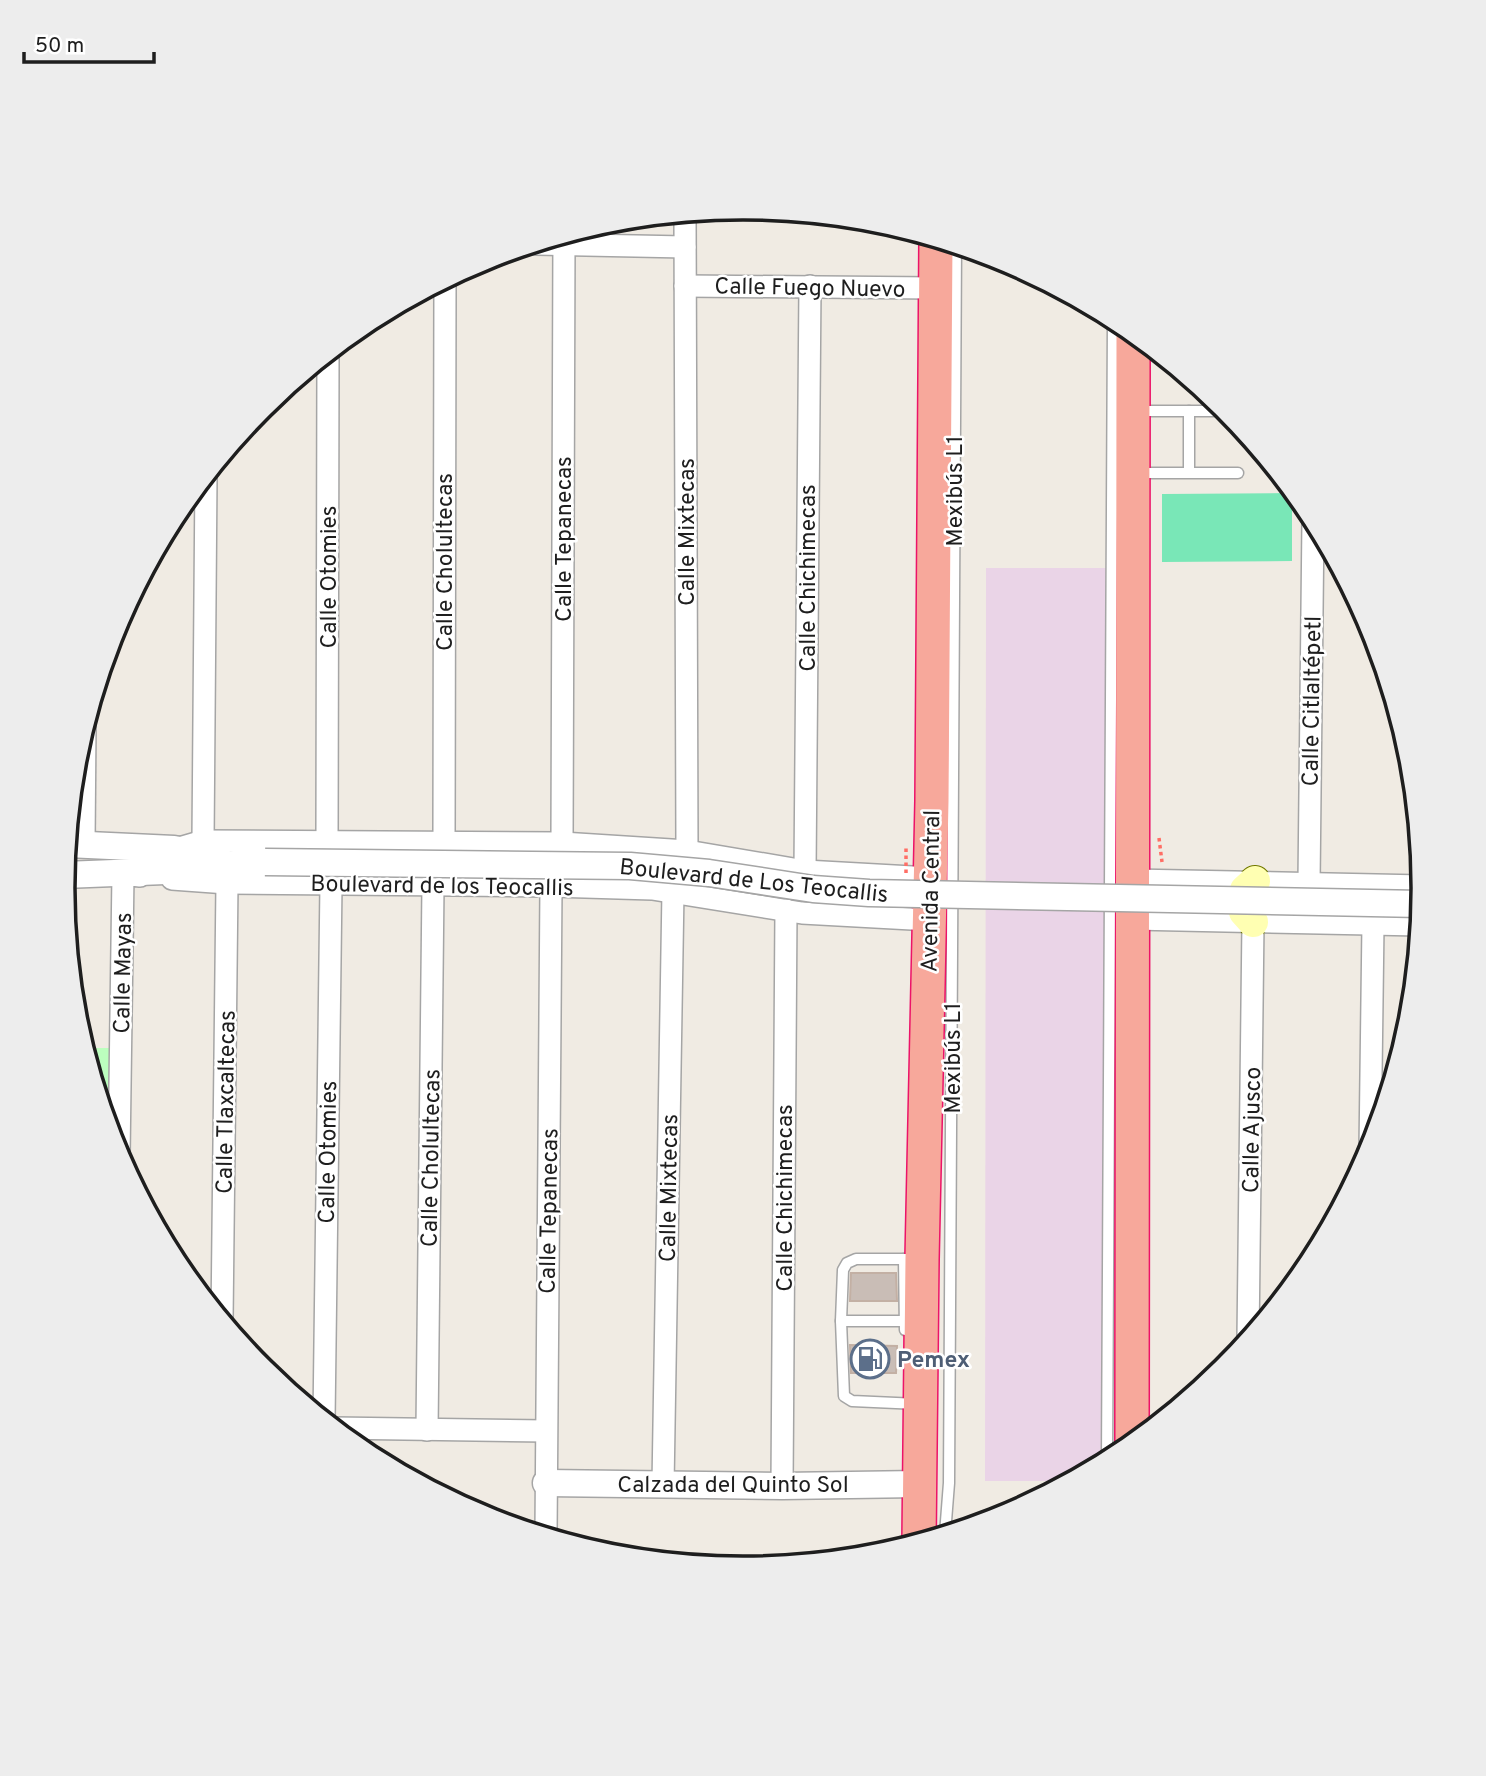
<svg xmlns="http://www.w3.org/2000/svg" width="1486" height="1776" viewBox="0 0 1486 1776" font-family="Overpass,sans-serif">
  <rect width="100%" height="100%" fill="#f0ebe3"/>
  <path fill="#ead4e7" d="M986,568H1109L1105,1462L1069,1481H985Z"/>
  <path fill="#bcffbe" d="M84,1048H114L113,1141Z"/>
  <path fill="#79e7b7" d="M1292,493V561L1162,562V494Z"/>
  <g fill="#c9bdb6" stroke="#c3b0a4" stroke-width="2">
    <path d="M851,1273H896L897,1301H850Z"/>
    <path d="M850,1345L897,1346L896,1373H851Z"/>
  </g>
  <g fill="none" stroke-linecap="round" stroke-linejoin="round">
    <defs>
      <g id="service">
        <path d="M1135,411H1227"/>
        <path d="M1189,472V411"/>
        <path d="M1136,473H1238"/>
        <path d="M904,1259L905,1330"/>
        <path d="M841,1321H912"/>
        <path d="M918,1404L852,1401L844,1396L841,1321L843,1270L847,1263L856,1259H918"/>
        <path d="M1107,1461L1113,319"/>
        <path d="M945,1534L949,1483L956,245"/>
      </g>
      <g id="minor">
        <path d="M685,214L687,851"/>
        <path d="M536,244L685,247"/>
        <path d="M685,286L935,288"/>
        <path d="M203,841L206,476"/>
        <path d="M327,843L328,353"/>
        <path d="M562,843L564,235"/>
        <path d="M84,844L85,726"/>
        <path d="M444,844L445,280"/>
        <path d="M179,848L203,841L562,843L687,851L805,871L930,878"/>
        <path d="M805,871L810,286"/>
        <path d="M172,879L227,883L551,886L652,889L802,913L930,920"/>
        <path d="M1133,880L1423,886"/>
        <path d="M1309,883L1313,520"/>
        <path d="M1133,919L1419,925"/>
        <path d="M1370,1150L1373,924"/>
        <path d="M119,1156L123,874L140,876"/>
        <path d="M222,1320L227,883"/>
        <path d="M1248,1339L1253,922"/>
        <path d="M324,1420L331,884"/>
        <path d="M334,1428L546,1431"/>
        <path d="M427,1430L433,885"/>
        <path d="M663,1485L673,891"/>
        <path d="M782,1486L786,910"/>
        <path d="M546,1535L551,886"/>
      </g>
      <g id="tertiary">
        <path d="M67,844L174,849L218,857"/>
        <path d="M64,875L165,871L255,862"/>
        <path d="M546,1483L782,1486L919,1484"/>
      </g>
      <path id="secondary" d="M1253,922L1244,912L1245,890L1255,881"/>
      <g id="trunk">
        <path d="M1132,1444L1133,333"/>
        <path d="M919,1542L922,1259L932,801L936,240"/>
      </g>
    </defs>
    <use href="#service" stroke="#a5a5a5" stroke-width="13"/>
    <use href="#minor" stroke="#a5a5a5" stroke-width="24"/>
    <use href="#tertiary" stroke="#a5a5a5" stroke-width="29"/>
    <use href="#secondary" stroke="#737a00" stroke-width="32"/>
    <use href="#trunk" stroke="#ec1368" stroke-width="36"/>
    <path stroke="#ff6e65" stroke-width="3.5" stroke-dasharray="3.5 3.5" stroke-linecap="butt" d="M1159,838L1162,862"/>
    <use href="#service" stroke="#fff" stroke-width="10"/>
    <use href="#minor" stroke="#fff" stroke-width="21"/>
    <use href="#tertiary" stroke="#fff" stroke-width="26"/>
    <use href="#secondary" stroke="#ffffb2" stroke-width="30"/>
    <use href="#trunk" stroke="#f7a89b" stroke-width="33"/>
    <defs>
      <path id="tertiary-bridge" d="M265,862L630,866L709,873L813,889L869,893L1421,904"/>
    </defs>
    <use href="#tertiary-bridge" stroke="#a5a5a5" stroke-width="29" stroke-linecap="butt"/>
    <path stroke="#ff6e65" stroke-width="3.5" stroke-dasharray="3.5 3.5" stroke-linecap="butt" d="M906,873V847"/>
    <use href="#tertiary-bridge" stroke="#fff" stroke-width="26"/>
  </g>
  <defs>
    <symbol id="fuel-ring" viewBox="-11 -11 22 22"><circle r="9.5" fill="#fff" stroke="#5c6f8a" stroke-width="1.5"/><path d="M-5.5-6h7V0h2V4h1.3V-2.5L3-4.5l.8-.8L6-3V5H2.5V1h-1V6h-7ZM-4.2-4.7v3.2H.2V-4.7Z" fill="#5c6f8a"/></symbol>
  </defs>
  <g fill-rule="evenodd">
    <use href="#fuel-ring" x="848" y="1337" width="44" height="44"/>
  </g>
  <g text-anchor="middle" stroke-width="5" stroke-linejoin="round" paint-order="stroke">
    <g font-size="23" fill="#1e1e1e" stroke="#fff">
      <text transform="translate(810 287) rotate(1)" y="8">Calle Fuego Nuevo</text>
      <text transform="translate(954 491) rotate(-90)" y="8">Mexibús L1</text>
      <text transform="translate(686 532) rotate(-90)" y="8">Calle Mixtecas</text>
      <text transform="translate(563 539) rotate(-90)" y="8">Calle Tepanecas</text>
      <text transform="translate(444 562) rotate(-90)" y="8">Calle Cholultecas</text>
      <text transform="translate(328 577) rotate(-90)" y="8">Calle Otomies</text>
      <text transform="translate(807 578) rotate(-90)" y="8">Calle Chichimecas</text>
      <text transform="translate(1311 701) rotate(-89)" y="8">Calle Citlaltépetl</text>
      <text transform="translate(754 880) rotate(6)" y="8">Boulevard de Los Teocallis</text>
      <text transform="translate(442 885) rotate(1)" y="8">Boulevard de los Teocallis</text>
      <text transform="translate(930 891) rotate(-89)" y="8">Avenida Central</text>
      <text transform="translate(122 973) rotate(-89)" y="8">Calle Mayas</text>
      <text transform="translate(952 1058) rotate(-90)" y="8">Mexibús L1</text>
      <text transform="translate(225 1102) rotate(-89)" y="8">Calle Tlaxcaltecas</text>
      <text transform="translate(1251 1130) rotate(-89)" y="8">Calle Ajusco</text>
      <text transform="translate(327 1152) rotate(-89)" y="8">Calle Otomies</text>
      <text transform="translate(430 1158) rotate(-89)" y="8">Calle Cholultecas</text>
      <text transform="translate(668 1188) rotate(-89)" y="8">Calle Mixtecas</text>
      <text transform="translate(784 1198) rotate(-90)" y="8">Calle Chichimecas</text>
      <text transform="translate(548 1211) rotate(-89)" y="8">Calle Tepanecas</text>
      <text x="733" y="1492">Calzada del Quinto Sol</text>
    </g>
    <g font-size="23" font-weight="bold" fill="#4e5e75" stroke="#fff" text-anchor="start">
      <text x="897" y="1367">Pemex</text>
    </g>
  </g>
  <path d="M0 0H1486V1776H0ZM75 888a668 668 0 1 1 1336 0a668 668 0 1 1-1336 0Z" fill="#ededed" fill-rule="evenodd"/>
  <path fill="none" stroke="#1e1e1e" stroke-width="3.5" d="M75 888a668 668 0 1 1 1336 0a668 668 0 1 1-1336 0Z"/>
  <path d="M24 52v10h130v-10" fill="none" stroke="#1e1e1e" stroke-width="3.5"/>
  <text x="35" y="52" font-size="21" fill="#1e1e1e" stroke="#ffffff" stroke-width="5" paint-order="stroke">50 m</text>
</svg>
